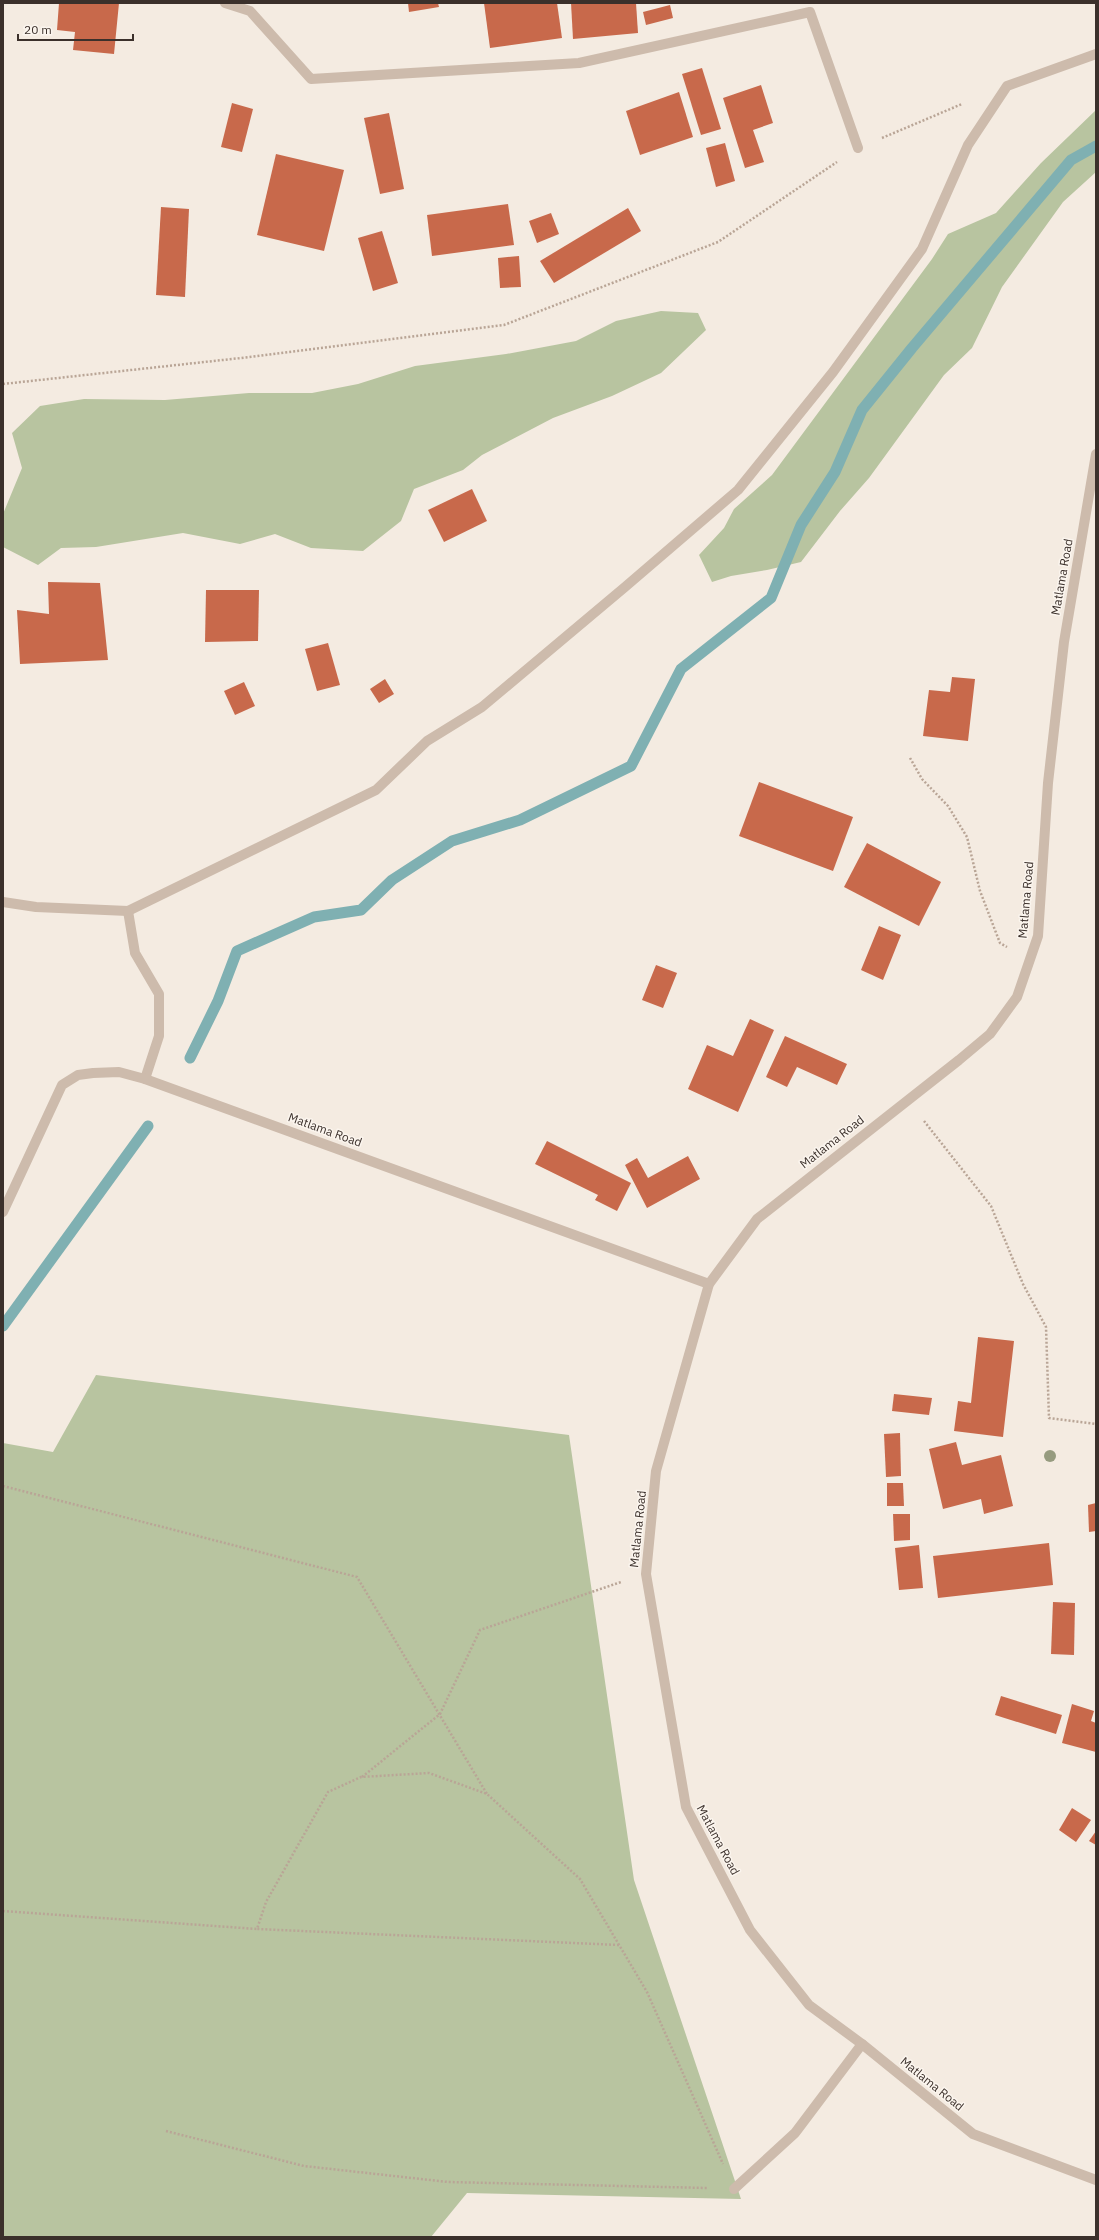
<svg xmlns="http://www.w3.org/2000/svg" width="1099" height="2240" viewBox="0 0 1099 2240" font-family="'IBM Plex Sans',sans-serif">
  <rect width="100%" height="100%" fill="#f4ebe1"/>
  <g fill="#b8c4a0">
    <path d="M1096,110V172L1063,202L1002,287L972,348L944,375L869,478L840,511L801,562L767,570L731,576L712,582L699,555L724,528L734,509L772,475L932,259L948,234L996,213L1041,163Z"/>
    <path d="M661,311L698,313L706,330L661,373L612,396L553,418L482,455L463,470L414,489L401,521L363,551L311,548L275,534L240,544L183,533L96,547L61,548L38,565L3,547V514L22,468L12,433L40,406L84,399L165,400L249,393H312L358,384L415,366L506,354L576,341L616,321Z"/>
    <path d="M96,1375L569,1435L634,1880L741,2199L467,2193L431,2237H3V1443L53,1452Z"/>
  </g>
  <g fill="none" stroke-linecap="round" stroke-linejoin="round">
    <g stroke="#7fb0b2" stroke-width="11">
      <path d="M190,1058L218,1001L237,951L314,917L361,910L392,880L452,841L520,820L631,766L681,669L771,598L801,525L835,472L862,410L912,348L1071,160L1096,146"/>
      <path d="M3,1326L148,1126"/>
    </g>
  </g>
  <g fill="#c8694b">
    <path d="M59,3H119L114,54L73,50L75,32L57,30Z"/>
    <path d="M408,3H438L439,7L409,12Z"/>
    <path d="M484,3H557L562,38L490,48Z"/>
    <path d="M571,3H636L638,33L573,39Z"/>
    <path d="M670,5L673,18L646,25L643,12Z"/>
    <path d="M702,68L721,129L701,135L682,74Z"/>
    <path d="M761,85L773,123L753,130L764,162L745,168L723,98Z"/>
    <path d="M679,92L693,137L640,155L626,111Z"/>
    <path d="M232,103L253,109L242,152L221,147Z"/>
    <path d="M389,113L404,189L380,194L364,118Z"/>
    <path d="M725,143L735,181L716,187L706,148Z"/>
    <path d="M276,154L344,170L324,251L257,235Z"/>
    <path d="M508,204L514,245L432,256L427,215Z"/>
    <path d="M161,207L189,209L185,297L156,295Z"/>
    <path d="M628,208L641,231L554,283L540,261Z"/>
    <path d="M551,213L559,234L537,243L529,221Z"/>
    <path d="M382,231L398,283L373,291L358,238Z"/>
    <path d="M519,256L521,287L500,288L498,258Z"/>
    <path d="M472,489L487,521L444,542L428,510Z"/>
    <path d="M48,582L100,583L108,660L20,664L17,610L49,614Z"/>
    <path d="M206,590H259L258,641L205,642Z"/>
    <path d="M328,643L340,685L317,691L305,649Z"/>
    <path d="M952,677L975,679L968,741L923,736L929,690L950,692Z"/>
    <path d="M385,679L394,694L379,703L370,689Z"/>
    <path d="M244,682L255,706L235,715L224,691Z"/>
    <path d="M759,782L853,817L833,871L739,836Z"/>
    <path d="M867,843L941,882L919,926L844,887Z"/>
    <path d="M879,926L901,935L883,980L861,970Z"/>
    <path d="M656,965L677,973L663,1008L642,1000Z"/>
    <path d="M750,1019L774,1030L738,1112L688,1089L707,1045L733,1056Z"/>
    <path d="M785,1036L847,1064L837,1085L797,1067L787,1087L766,1077Z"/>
    <path d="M547,1141L631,1183L617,1211L595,1200L598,1195L535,1164Z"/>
    <path d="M688,1156L700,1179L647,1208L625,1165L637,1158L648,1178Z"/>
    <path d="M978,1337L1014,1341L1003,1437L954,1431L958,1401L971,1403Z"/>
    <path d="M894,1394L932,1398L929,1415L892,1411Z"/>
    <path d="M900,1433L901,1476L886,1477L884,1434Z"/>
    <path d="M956,1442L962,1465L1001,1455L1013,1506L984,1514L981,1499L943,1509L929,1449Z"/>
    <path d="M887,1483H903L904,1506H887Z"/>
    <path d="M1096,1503V1531L1089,1532L1088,1505Z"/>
    <path d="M893,1514H910V1540L894,1541Z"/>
    <path d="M1049,1543L1053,1585L938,1598L933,1556Z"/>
    <path d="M919,1545L923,1588L899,1590L895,1548Z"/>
    <path d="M1053,1602L1075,1603L1074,1655L1051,1654Z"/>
    <path d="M1001,1696L1062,1715L1056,1734L995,1715Z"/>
    <path d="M1072,1704L1094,1711L1091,1721L1096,1723V1752L1062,1743Z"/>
    <path d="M1072,1808L1091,1820L1076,1842L1059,1830Z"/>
    <path d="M1096,1831V1845L1089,1841Z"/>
  </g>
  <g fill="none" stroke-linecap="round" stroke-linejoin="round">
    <g stroke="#b9a596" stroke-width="2.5" stroke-dasharray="2 2" stroke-linecap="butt">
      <path d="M882,138L962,104"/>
      <path d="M3,384L241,358L504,325L718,242L837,162"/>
      <path d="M910,758L922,779L948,806L967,837L980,891L1000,943L1007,947"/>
      <path d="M924,1121L991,1206L1023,1284L1046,1327L1049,1418L1096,1424"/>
      <path d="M3,1486L357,1577L487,1794"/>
      <path d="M362,1777L440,1714L480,1630L621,1582"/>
      <path d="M3,1911L257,1929"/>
      <path d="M619,1945L257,1929L266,1902L328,1792L361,1777L429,1773L487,1794L580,1879L647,1992L723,2164"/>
      <path d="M166,2131L304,2166L448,2182L708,2188"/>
    </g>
    <g stroke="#cdbbac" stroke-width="10">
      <path d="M225,3L250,11L311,79L579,63L810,12L858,148"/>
      <path d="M1096,454L1064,642L1048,783L1038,936L1017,997L990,1034L959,1060L757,1219L709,1284L656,1471L646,1574L686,1807L750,1930L809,2005L862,2044L973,2134L1096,2180"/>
      <path d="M3,902L36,907L128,911L376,790L427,741L482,707L625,587L738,490L833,372L922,249L968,145L1007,86L1096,54"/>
      <path d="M128,911L135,953L159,994V1036L145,1079"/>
      <path d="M3,1212L62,1085L78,1075L93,1073L119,1072L145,1079L709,1284"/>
      <path d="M734,2189L795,2133L862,2044"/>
    </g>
  </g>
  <circle fill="#969b7f" cx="1050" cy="1456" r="6"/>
  <g text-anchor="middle" stroke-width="3" stroke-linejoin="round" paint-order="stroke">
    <g font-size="12" fill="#3b302b" stroke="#fbf5ee">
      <text transform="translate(1062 577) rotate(-80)" y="4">Matlama Road</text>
      <text transform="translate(1026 900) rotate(-85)" y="4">Matlama Road</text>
      <text transform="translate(325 1130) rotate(20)" y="4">Matlama Road</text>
      <text transform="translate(832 1142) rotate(-38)" y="4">Matlama Road</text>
      <text transform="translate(638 1529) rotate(-84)" y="4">Matlama Road</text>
      <text transform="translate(718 1840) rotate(62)" y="4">Matlama Road</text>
      <text transform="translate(932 2084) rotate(39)" y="4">Matlama Road</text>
    </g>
  </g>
  <rect width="1099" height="2240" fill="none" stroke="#3b302b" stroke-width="8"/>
  <path d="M18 34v6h115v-6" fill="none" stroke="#3b302b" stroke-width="2"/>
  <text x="24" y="34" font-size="12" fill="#3b302b" stroke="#fbf5ee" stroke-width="3" paint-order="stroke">20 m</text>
</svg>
